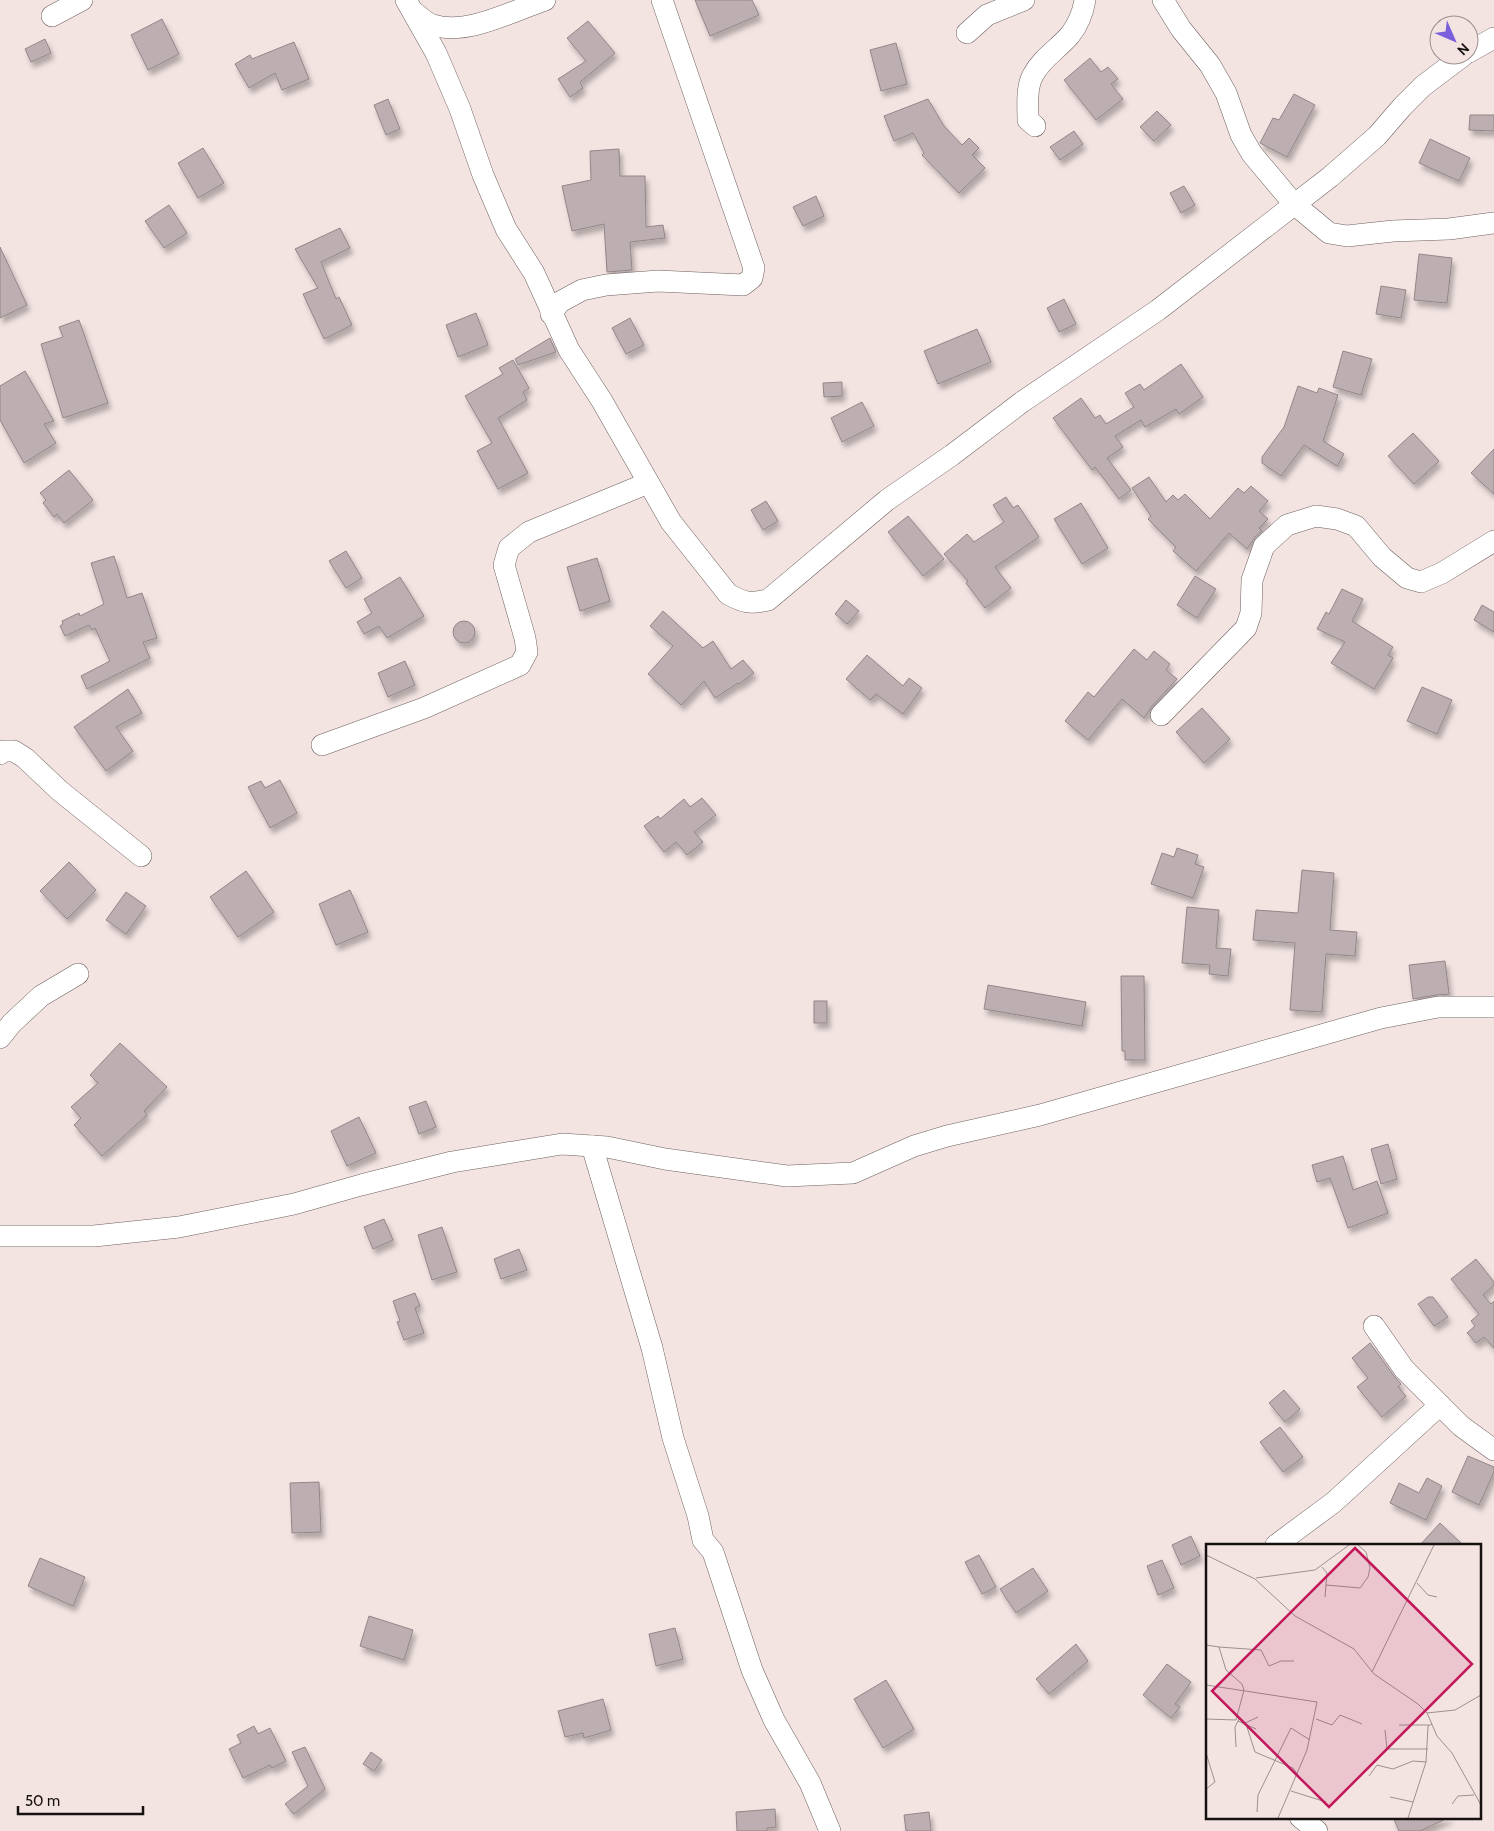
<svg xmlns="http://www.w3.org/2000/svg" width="1494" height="1831" viewBox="0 0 1494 1831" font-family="Cabin,sans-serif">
  <defs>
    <filter id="shadow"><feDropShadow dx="3" dy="5.5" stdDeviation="2.5" flood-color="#0004"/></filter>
  </defs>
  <rect width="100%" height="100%" fill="#f3e4e2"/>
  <g fill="#bdafb1" stroke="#938688" filter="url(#shadow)">
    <path d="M695,0H752L759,15L710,36Z"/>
    <path d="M162,19L179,54L148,70L131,35Z"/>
    <path d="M588,21L615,53L580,82L583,88L570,97L558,79L586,61L567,38Z"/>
    <path d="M45,39L51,53L31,62L25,49Z"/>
    <path d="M294,42L309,79L282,90L275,73L249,88L235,64L250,55L252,59Z"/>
    <path d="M896,43L907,84L881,91L870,50Z"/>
    <path d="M1090,58L1101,72L1108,67L1118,79L1111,84L1123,99L1096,120L1064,80Z"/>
    <path d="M1294,94L1315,105L1287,157L1260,143L1273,118L1279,120Z"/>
    <path d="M388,99L400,129L386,135L374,105Z"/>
    <path d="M928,99L944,126L962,145L969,138L979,148L972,155L985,168L959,193L922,155L924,153L913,133L894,141L884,116Z"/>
    <path d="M1157,111L1171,125L1154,141L1140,127Z"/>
    <path d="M1470,115H1494V131L1469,130Z"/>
    <path d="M1074,131L1083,144L1060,160L1050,147Z"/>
    <path d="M1430,139L1470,158L1459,181L1419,163Z"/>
    <path d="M203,148L224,183L198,198L178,163Z"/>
    <path d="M619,149L620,176H645L646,227L663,225L665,238L630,242L632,270L607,272L604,224L572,231L562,186L591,180L590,151Z"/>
    <path d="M1184,186L1195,205L1181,213L1170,193Z"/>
    <path d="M816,196L824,216L803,226L793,207Z"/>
    <path d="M169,205L187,233L164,248L145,221Z"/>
    <path d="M340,228L350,248L321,262L336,299L339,297L352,325L324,339L303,294L318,288L295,249Z"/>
    <path d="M0,247L27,305L0,318Z"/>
    <path d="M1419,254L1452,258L1447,303L1414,300Z"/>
    <path d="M1381,286L1406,290L1401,318L1376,314Z"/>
    <path d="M1064,299L1076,324L1059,332L1047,308Z"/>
    <path d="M476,313L488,345L458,357L446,325Z"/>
    <path d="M630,318L644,345L626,354L612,328Z"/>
    <path d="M79,320L108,403L63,418L41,344L63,337L59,327Z"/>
    <path d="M977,329L991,362L938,384L924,351Z"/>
    <path d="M550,338L556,352L518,365L515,359Z"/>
    <path d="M1343,351L1372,359L1361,395L1333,387Z"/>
    <path d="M513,360L529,388L523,392L527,400L498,418L528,473L498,489L477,451L492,443L465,396L503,374L499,368Z"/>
    <path d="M1181,364L1203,397L1179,414L1176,409L1145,427L1141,420L1115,436L1123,447L1107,458L1131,490L1119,499L1095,467L1092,470L1053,418L1081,398L1095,418L1100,415L1106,424L1134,407L1125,393L1140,384L1144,390Z"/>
    <path d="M25,371L54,421L44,424L56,443L24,463L0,420V386Z"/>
    <path d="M842,382V396L824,397L823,383Z"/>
    <path d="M1298,386L1317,393L1319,388L1338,395L1323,441L1344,454L1337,466L1304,445L1281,476L1262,463V457L1284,427Z"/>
    <path d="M862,402L874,426L842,442L831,418Z"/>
    <path d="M1413,433L1439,461L1414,484L1388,456Z"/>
    <path d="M1494,449V494L1471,473Z"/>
    <path d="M69,470L93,500L64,523L57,514L54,517L43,503L46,500L40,493Z"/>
    <path d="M1149,477L1166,502L1173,495L1178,500L1185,494L1210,519L1238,488L1244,493L1251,486L1268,501L1259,511L1268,519L1259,528L1262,531L1255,537L1247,549L1229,533L1196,571L1173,551L1176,547L1148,519L1151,516L1132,488Z"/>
    <path d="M1006,497L1013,508L1018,505L1039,537L995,567L1011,588L985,608L966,583L968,581L944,554L967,534L974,542L1004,522L993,505Z"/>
    <path d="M766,501L778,521L763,530L751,510Z"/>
    <path d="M1081,503L1108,548L1082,564L1054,519Z"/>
    <path d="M908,516L944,559L923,576L888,532Z"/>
    <path d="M346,551L362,578L346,588L329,561Z"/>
    <path d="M114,556L127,598L142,593L157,638L143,642L150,658L87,689L81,676L110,661L95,628L92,630L89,625L65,636L60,626L63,624L62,621L79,613L80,616L104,604L91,563Z"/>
    <path d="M597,558L610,601L580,611L567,567Z"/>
    <path d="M1195,576L1216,589L1197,618L1177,605Z"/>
    <path d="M400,577L424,616L387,638L379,626L364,634L357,622L372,613L364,599Z"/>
    <path d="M1342,589L1363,599L1352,621L1393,647L1388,655L1393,658L1374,689L1331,663L1345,642L1317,629L1326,612L1329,614Z"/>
    <path d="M846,600L859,611L847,624L835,614Z"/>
    <path d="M1482,605L1494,612V632L1474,620Z"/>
    <path d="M663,611L703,648L713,641L731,669L743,660L754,673L739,684L738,683L715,698L704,681L681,705L648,674L673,646L650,626Z"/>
    <circle cx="464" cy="632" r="11"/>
    <path d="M1134,649L1147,660L1154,651L1170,664L1166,670L1177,679L1152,706L1144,718L1122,699L1088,740L1065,721L1088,692L1094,697Z"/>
    <path d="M867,655L903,686L909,678L922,688L903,714L876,694L870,700L846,679Z"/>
    <path d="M405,661L415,685L388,697L378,673Z"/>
    <path d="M1422,687L1452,700L1437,734L1407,721Z"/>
    <path d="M128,689L142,713L116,727L133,751L106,771L74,727Z"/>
    <path d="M1202,708L1230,739L1204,763L1176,732Z"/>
    <path d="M280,780L297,813L270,828L248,787L261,781L265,788Z"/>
    <path d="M702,798L716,815L694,832L703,842L687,855L676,842L664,852L644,826L658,816L660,819L684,799L690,807Z"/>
    <path d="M1177,848L1198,855L1195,864L1204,867L1193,898L1151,884L1162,853L1174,857Z"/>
    <path d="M69,862L96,890L67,919L40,891Z"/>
    <path d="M1302,870L1334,873L1330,930L1357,932L1355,956L1326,954L1322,1012L1290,1010L1295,943L1253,940L1256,910L1298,913Z"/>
    <path d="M246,871L274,912L238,937L210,897Z"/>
    <path d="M350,890L368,932L336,945L319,904Z"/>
    <path d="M126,892L146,906L126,934L106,920Z"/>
    <path d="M1187,907L1219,910L1216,948L1231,949L1228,976L1209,974L1210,965L1182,963Z"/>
    <path d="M1445,961L1449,994L1436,995L1413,999L1409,965Z"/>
    <path d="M1121,976H1144L1145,1060H1125V1051H1122Z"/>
    <path d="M988,985L1086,1002L1082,1026L984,1009Z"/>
    <rect x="814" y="1001" width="13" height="22"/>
    <path d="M120,1043L167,1087L144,1111L147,1115L102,1156L74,1125L81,1118L71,1107L98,1083L90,1075Z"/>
    <path d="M426,1101L436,1127L419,1134L409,1107Z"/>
    <path d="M359,1117L376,1153L347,1166L331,1131Z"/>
    <path d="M1388,1144L1397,1179L1381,1184L1371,1149Z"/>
    <path d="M1343,1156L1353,1190L1377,1181L1388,1213L1348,1228L1330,1178L1317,1182L1312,1165Z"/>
    <path d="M384,1219L393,1240L373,1249L364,1227Z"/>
    <path d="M442,1227L457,1272L432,1280L418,1235Z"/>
    <path d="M519,1249L527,1270L501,1279L494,1259Z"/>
    <path d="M1476,1259L1494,1282V1285L1483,1295L1491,1304L1494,1301V1348L1484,1337L1476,1343L1467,1333L1475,1326L1471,1321L1479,1314L1451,1279Z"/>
    <path d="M415,1293L420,1306L415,1308L424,1333L404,1340L397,1322L400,1321L393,1301Z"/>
    <path d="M1428,1297H1433L1448,1317L1434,1326L1418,1304Z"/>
    <path d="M1370,1343L1394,1376L1401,1384L1398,1387L1406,1396L1382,1417L1357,1387L1368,1378L1352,1358Z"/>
    <path d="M1284,1390L1300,1409L1285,1422L1269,1403Z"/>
    <path d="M1280,1427L1303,1457L1283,1472L1260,1442Z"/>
    <path d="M1468,1456L1494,1467V1472L1479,1505L1452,1492Z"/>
    <path d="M1427,1478L1442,1486L1426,1520L1390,1503L1399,1483L1419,1493Z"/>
    <path d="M319,1482L321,1532L292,1533L290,1483Z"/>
    <path d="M1440,1523L1463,1545H1420Z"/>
    <path d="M1191,1536L1200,1556L1181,1565L1172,1545Z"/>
    <path d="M979,1555L996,1587L982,1594L965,1562Z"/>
    <path d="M40,1558L85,1577L73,1606L28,1586Z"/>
    <path d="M1162,1560L1174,1588L1158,1595L1147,1566Z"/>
    <path d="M1033,1568L1048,1591L1016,1613L1000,1589Z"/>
    <path d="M369,1616L413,1630L404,1660L360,1646Z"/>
    <path d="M675,1628L683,1659L656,1666L649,1634Z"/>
    <path d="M1076,1644L1088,1661L1049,1694L1036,1679Z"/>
    <path d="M1167,1664L1191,1682L1175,1704L1180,1707L1171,1718L1143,1695Z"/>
    <path d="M886,1680L914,1729L883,1748L854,1699Z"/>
    <path d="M603,1699L611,1730L584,1738L583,1733L565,1737L558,1711Z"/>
    <path d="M254,1726L258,1734L270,1728L286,1761L272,1768L270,1765L243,1778L229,1749L241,1743L237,1735Z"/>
    <path d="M305,1747L325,1789L294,1814L285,1804L308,1786L292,1752Z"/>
    <path d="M371,1752L382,1760L374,1771L363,1764Z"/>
    <path d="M775,1809L776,1827L767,1828V1831H737L736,1812Z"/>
    <path d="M929,1812L931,1831H906L904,1815Z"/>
    <path d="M1393,1817H1450L1420,1831H1399Z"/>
  </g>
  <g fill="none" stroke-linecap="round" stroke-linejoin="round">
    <defs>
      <g id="minor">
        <path d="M406,0L436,53L460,109L483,175L506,229L534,273L569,350L602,401L671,522L728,594C744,603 750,604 768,600L887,500L952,455L1022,402L1158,310L1330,177L1377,136L1402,107L1423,86L1464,55"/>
        <path d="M1163,0L1181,29L1210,65L1226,93L1241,135L1252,154L1294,204L1329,233L1347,236L1393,231L1449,229L1494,223"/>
        <path d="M414,12C419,16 426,23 433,25C467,36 512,11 545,0"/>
        <path d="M52,16L82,0"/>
        <path d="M967,33L987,15L1024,0"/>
        <path d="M1469,52L1494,38"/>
        <path d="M1035,126L1028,120C1028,105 1026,88 1033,75C1042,58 1058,49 1070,35C1078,25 1083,12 1085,0"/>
        <path d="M551,314L560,302L582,290L606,285L658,281L743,285L752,278L754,268L662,0"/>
        <path d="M1161,715L1246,628L1251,613L1252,580L1264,546L1287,525L1316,516L1337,519L1356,526L1382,557L1407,578L1421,582L1442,573L1494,541"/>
        <path d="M322,745L424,708L520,665L527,652L525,638L504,565L509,548L529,532L648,483"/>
        <path d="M0,754L3,751H14L25,758L60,791L141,856"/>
        <path d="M0,1038L12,1023L41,996L78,974"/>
        <path d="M592,1146L652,1348L673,1438L698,1516L703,1540L713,1552L752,1670L774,1720L810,1783L830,1831"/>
        <path d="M0,1236H94L179,1227L294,1204L361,1185L452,1162L562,1144L607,1147L665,1159L787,1176L853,1173L914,1146L947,1136L1040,1115L1381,1018L1438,1007H1494"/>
        <path d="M1374,1326L1404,1369L1461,1426L1494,1450"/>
        <path d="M1276,1545L1334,1502L1440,1405"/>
        <path d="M1300,1817L1317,1831"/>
      </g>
    </defs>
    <use href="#minor" stroke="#6d605e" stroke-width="22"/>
    <use href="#minor" stroke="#fff" stroke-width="21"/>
  </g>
  <g transform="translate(1206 1544)">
    <rect width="275" height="275" fill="#f3e4e2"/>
    <path fill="none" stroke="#9b908e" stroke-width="1" d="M0,11L49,35L89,72L148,105L168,130L212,160L221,169L231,192L246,209L275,261M116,23L121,29L119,53M50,34L109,26L143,1M211,39L222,51L231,53M120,41L154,44L162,33L164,24L160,8L152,1M0,101L13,103L20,126L36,140L38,146L30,176L0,175M13,103L55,106L63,122L75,117H88M166,128L228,1M0,141L111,158L101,206L72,274M221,169L249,166L275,151M110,175L126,181L134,171L156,180M32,177L50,185M37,180L52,173M193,181H223M41,183L49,208L87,224L92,231M179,186L181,205H222M30,203L29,183L33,175M0,209L9,238L0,245M163,232L171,221L187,225L207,217L220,218M85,247L120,258M184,253L207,258M246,260L252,252L268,251M51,268L52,251L85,184L104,196M202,274L220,218L222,182L226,180"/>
    <path fill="#c2185b" fill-opacity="0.15" stroke="#c2185b" stroke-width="2.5" d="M149,4L266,120L123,263L6,147Z"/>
    <rect width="275" height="275" fill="none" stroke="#161110" stroke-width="2.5"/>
  </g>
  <g transform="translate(1454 40) rotate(135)"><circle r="24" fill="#f3e4e2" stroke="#9b908e"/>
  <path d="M0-4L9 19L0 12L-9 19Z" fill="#7a60da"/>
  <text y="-8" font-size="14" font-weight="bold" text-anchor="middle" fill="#161110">N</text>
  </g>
  <path d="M18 1806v8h125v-8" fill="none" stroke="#161110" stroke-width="2.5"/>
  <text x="25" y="1806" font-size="15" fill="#161110" stroke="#f3e4e2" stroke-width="4" paint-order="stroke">50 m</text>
</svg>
